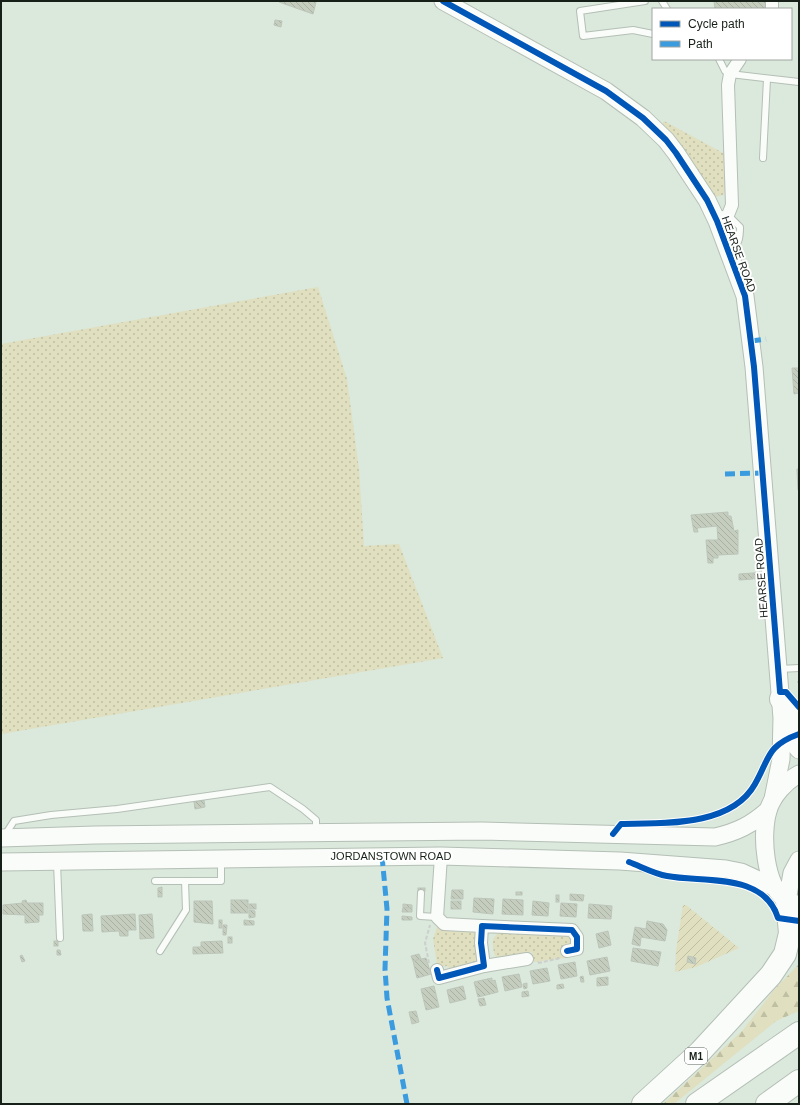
<svg xmlns="http://www.w3.org/2000/svg" width="800" height="1105" viewBox="0 0 800 1105" font-family="Helvetica,sans-serif">
  <defs>
    <pattern id="grass-dots" width="8" height="8" patternUnits="userSpaceOnUse"><rect width="8" height="8" fill="#e0dfbf"/><path d="M2 2h.1M6 6h.1" fill="none" stroke="#bfbfa3" stroke-width="1.8" stroke-linecap="round"/></pattern>
    <pattern id="forest-firs" width="22" height="20" patternUnits="userSpaceOnUse"><rect width="22" height="20" fill="#e0dfbf"/><path d="M5 1l3.5 6h-7zM16 11l3.5 6h-7z" fill="#bfbfa3"/></pattern>
    <pattern id="garden-furrows" width="10" height="10" patternUnits="userSpaceOnUse"><rect width="10" height="10" fill="#e0dfbf"/><path d="M-1 1l2-2M0 10L10 0M9 11l2-2" fill="none" stroke="#bfbfa3"/></pattern>
    <pattern id="building-back-hatch" width="6" height="6" patternUnits="userSpaceOnUse"><rect width="6" height="6" fill="#c5cebe"/><path d="M-1 5l2 2M0 0l6 6M5-1l2 2" fill="none" stroke="#a8b1a3"/></pattern>
  </defs>
  <rect width="100%" height="100%" fill="#dbe8dc"/>
  <g fill="url(#grass-dots)">
    <path d="M664,121L725,154L726,190L723,195L715,197L710,194L661,126Z"/>
    <path d="M318,287L347,379L359,469L364,546L399,544L443,658L1,734V344Z"/>
    <path d="M441,926L448,931L473,932L476,934L480,962L452,970L447,966L441,967L437,964L433,939L437,927Z"/>
    <path d="M503,932L571,935L575,938L570,948L571,957L534,962L532,952L503,958L495,956C492,946 490,934 503,932Z"/>
  </g>
  <path fill="url(#forest-firs)" d="M799,964V1011L776,1021L674,1104H663L743,1030L774,990Z"/>
  <path fill="url(#garden-furrows)" d="M683,905H686L739,948L696,967L675,972L676,951Z"/>
  <g fill="url(#building-back-hatch)" stroke="#bdc5ba">
    <path d="M279,1H313L316,2L313,14L279,2Z"/>
    <path d="M714,1H766L768,9H715Z"/>
    <path d="M275,20L282,21L281,27L274,25Z"/>
    <path d="M792,368H799V393L794,394Z"/>
    <path d="M797,469H799V490H798Z"/>
    <path d="M728,512V516H731L734,531L738,530V554L718,555V558H713V563H708L706,540H718L717,526L697,528L698,532H694L691,515Z"/>
    <path d="M760,572L761,578L754,579L753,573Z"/>
    <path d="M753,573V579L739,580V574Z"/>
    <path d="M204,800L205,807L195,809L194,802Z"/>
    <path d="M162,887V897H158V888Z"/>
    <rect x="418" y="888" width="7" height="3"/>
    <path d="M452,890H463V899H451Z"/>
    <rect x="516" y="892" width="6" height="3"/>
    <path d="M570,894L584,895L583,901L570,900Z"/>
    <rect x="556" y="895" width="3" height="7"/>
    <path d="M474,898L494,899L493,914L473,912Z"/>
    <path d="M503,899L523,900V915L502,914Z"/>
    <path d="M26,900L27,903H43V915H39V922L25,923V915L3,914V905L23,903L22,901Z"/>
    <rect x="231" y="900" width="17" height="13"/>
    <path d="M194,901H212L213,924L194,922Z"/>
    <rect x="451" y="901" width="10" height="8"/>
    <path d="M533,901L549,903L548,916L532,915Z"/>
    <path d="M561,903L577,904L576,917L560,916Z"/>
    <rect x="249" y="904" width="7" height="5"/>
    <path d="M403,904L412,905V908H403Z"/>
    <path d="M589,904L612,906L611,919L588,918Z"/>
    <path d="M403,908H412V912H402Z"/>
    <path d="M249,910L255,911V917L249,918Z"/>
    <path d="M92,914L93,931H83L82,915Z"/>
    <path d="M135,914L136,930H128V936H120L119,931L102,932L101,916Z"/>
    <path d="M152,914L154,938L140,939L139,915Z"/>
    <path d="M402,916L412,917V920H402Z"/>
    <rect x="219" y="920" width="3" height="8"/>
    <path d="M244,920L254,921V925H244Z"/>
    <path d="M647,921L663,924L667,930L665,941L641,937L640,946L632,944L635,927L646,929Z"/>
    <path d="M223,925H227L226,935H223Z"/>
    <path d="M608,931L611,945L599,948L596,934Z"/>
    <rect x="228" y="937" width="4" height="6"/>
    <rect x="54" y="941" width="4" height="5"/>
    <path d="M222,941L223,953L193,954V947H201V942Z"/>
    <path d="M633,948L661,952L658,966L631,961Z"/>
    <path d="M57,950H60L61,955H57Z"/>
    <path d="M419,954L421,959L413,961L411,956Z"/>
    <path d="M22,955L25,961L22,962L20,956Z"/>
    <path d="M688,956L696,958L695,964L687,962Z"/>
    <path d="M607,957L610,971L590,975L587,961Z"/>
    <path d="M426,958L431,974L417,978L413,961Z"/>
    <path d="M575,962L577,976L561,979L558,965Z"/>
    <path d="M547,968L550,981L533,984L530,971Z"/>
    <path d="M519,974L522,987L505,991L502,977Z"/>
    <path d="M583,976L584,982H581L580,977Z"/>
    <path d="M608,977V985L597,986V978Z"/>
    <path d="M492,978V981L495,980L498,992L478,997L474,982Z"/>
    <path d="M527,983V988L524,989L523,984Z"/>
    <path d="M563,984L564,988L557,989V985Z"/>
    <path d="M434,986L439,1007L426,1010L421,989Z"/>
    <path d="M463,986L466,999L450,1003L447,990Z"/>
    <path d="M528,991L529,996L522,997V992Z"/>
    <path d="M484,998L486,1005L480,1006L478,999Z"/>
    <path d="M416,1011L419,1022L412,1024L409,1012Z"/>
  </g>
  <g fill="none" stroke-linecap="round" stroke-linejoin="round">
    <defs>
      <g id="service">
        <path d="M645,1L580,11L583,36L633,30L653,34"/>
        <path d="M662,1L667,9"/>
        <path d="M719,59L725,71L730,74L799,82"/>
        <path d="M763,158L767,79"/>
        <path d="M728,215L740,227C740,238 739,244 731,251"/>
        <path d="M779,669L799,668"/>
        <path d="M5,835L14,821L51,815L117,809L270,787L303,809L316,820V832"/>
        <path d="M57,863L60,938"/>
        <path d="M155,881H221V860"/>
        <path d="M421,893L420,916L437,917"/>
        <path d="M160,951L186,910L185,881"/>
      </g>
      <g id="minor">
        <path d="M772,1V9"/>
        <path d="M717,221L728,215L732,205L728,85L730,74L740,59"/>
        <path d="M441,856L437,917L444,924L482,926"/>
        <path d="M484,966L527,959"/>
        <path d="M437,970L439,978L484,966L481,943L482,926L572,930L577,937V949L567,951"/>
      </g>
      <g id="secondary">
        <path d="M443,1L606,91L643,118L666,140L676,153L707,200L717,221L745,296L754,367L782,718L781,759L773,799"/>
        <path d="M783,722L794,744L799,750"/>
        <path d="M799,774C786,781 772,796 768,811C761,834 764,886 787,901C790,903 796,903 799,905"/>
        <path d="M1,838L95,835L482,831L715,837C737,832 751,825 768,810"/>
        <path d="M1,862L441,856L620,861L726,869L741,872L776,888"/>
        <path d="M787,901L792,873L799,860"/>
      </g>
      <g id="motorway">
        <path d="M781,699L799,724"/>
        <path d="M643,1104L700,1052L771,975L785,954L790,933L787,901"/>
        <path d="M697,1104L799,1033"/>
        <path d="M767,1104L799,1081"/>
      </g>
    </defs>
    <use href="#service" stroke="#b4bfb5" stroke-width="8"/>
    <use href="#minor" stroke="#b4bfb5" stroke-width="14"/>
    <use href="#secondary" stroke="#b4bfb5" stroke-width="19"/>
    <use href="#motorway" stroke="#b4bfb5" stroke-width="24"/>
    <g stroke="#cccfcc" stroke-width="2" stroke-dasharray="4 2" stroke-linecap="butt">
      <path d="M797,682H799"/>
      <path d="M429,963L425,943L430,925"/>
      <path d="M538,963L561,958"/>
    </g>
    <use href="#service" stroke="#fafcfa" stroke-width="6"/>
    <use href="#minor" stroke="#fafcfa" stroke-width="12"/>
    <use href="#secondary" stroke="#fafcfa" stroke-width="17"/>
    <use href="#motorway" stroke="#fafcfa" stroke-width="22"/>
    <g stroke="#3b9bdf" stroke-width="5" stroke-dasharray="10 5" stroke-linecap="butt">
      <path d="M751,341L766,339"/>
      <path d="M725,474L763,473"/>
      <path d="M382,856L387,909L385,969L387,998L407,1104"/>
    </g>
    <defs>
      <g id="cycleway">
        <path d="M443,1L606,91L643,118L666,140L676,153L707,200L717,221L745,296L754,367L780,692H786L799,707"/>
        <path d="M613,834L621,824C663,823 731,827 755,784C770,758 766,746 799,734"/>
        <path d="M629,862C642,867 655,874 667,876C704,883 764,872 778,918L799,921"/>
        <path d="M437,970L439,978L484,966L481,943L482,926L572,930L577,937V949L567,951"/>
      </g>
    </defs>
    <use href="#cycleway" stroke="#fff" stroke-width="8"/>
    <use href="#cycleway" stroke="#0057b8" stroke-width="6"/>
  </g>
  <g text-anchor="middle" stroke-width="4" stroke-linejoin="round" paint-order="stroke">
    <rect fill="#fff" stroke="#5d635d" stroke-width="1" x="685" y="1048" width="22" height="16" rx="3"/>
    <g font-size="10" font-weight="bold" fill="#172018">
      <text x="696" y="1060">M1</text>
    </g>
    <g font-size="11" fill="#172018" stroke="#fff">
      <text transform="translate(739 254) rotate(70)" y="4">HEARSE ROAD</text>
      <text transform="translate(761 578) rotate(-94)" y="4">HEARSE ROAD</text>
      <text x="391" y="860">JORDANSTOWN ROAD</text>
    </g>
  </g>
  <rect width="800" height="1105" fill="none" stroke="#172018" stroke-width="4"/>
  <rect x="652" y="8" width="140" height="52" fill="#ffffff" stroke="#a2a6a3"/>
  <rect x="660" y="21" width="20" height="6" fill="#0057b8" stroke="#a2a6a3"/>
  <text x="688" y="28" font-size="12" fill="#172018">Cycle path</text>
  <rect x="660" y="41" width="20" height="6" fill="#3b9bdf" stroke="#a2a6a3"/>
  <text x="688" y="48" font-size="12" fill="#172018">Path</text>
</svg>
